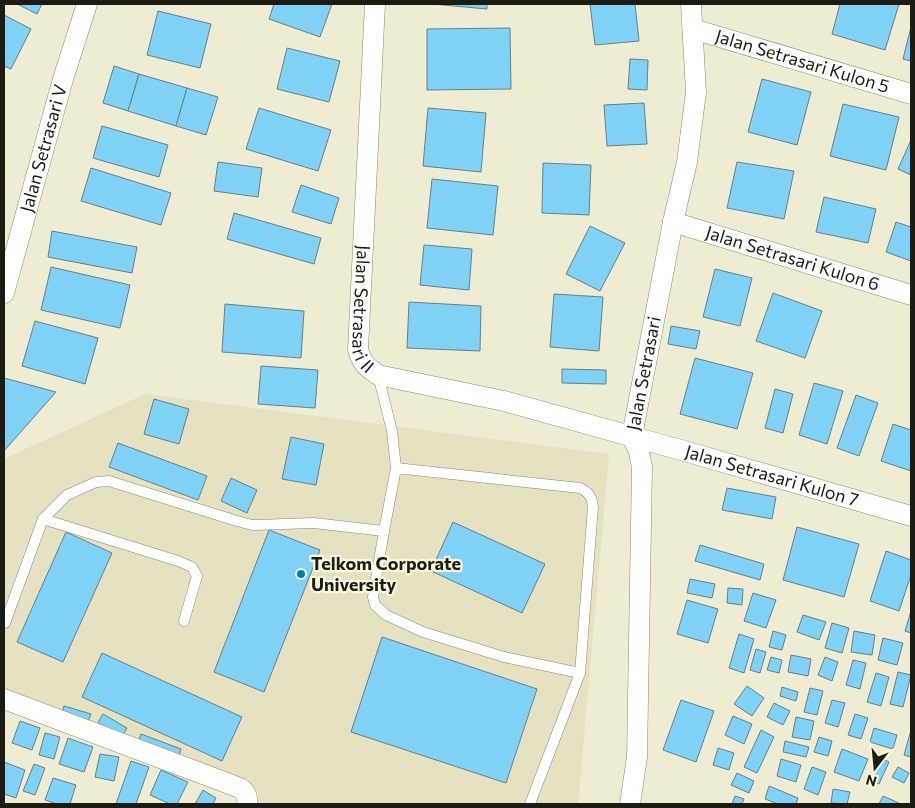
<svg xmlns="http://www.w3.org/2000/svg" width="915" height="808" viewBox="0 0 915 808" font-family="Commissioner,sans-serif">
  <rect width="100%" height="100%" fill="#eeecd3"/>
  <path fill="#e5e1c1" d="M145,394L609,454L578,804H258L259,793L249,783L4,690V459Z"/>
  <g fill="#80d2f6" stroke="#68808b">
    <path d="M17,4H42L37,14Z"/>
    <path d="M274,4H332L320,37L269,19Z"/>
    <path d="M432,4H487V9Z"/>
    <path d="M590,4H635L639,41L595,45Z"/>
    <path d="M840,4H899L885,50L832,34Z"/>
    <path d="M158,11L211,24L200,68L147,55Z"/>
    <path d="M4,15L31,29L11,69L4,66Z"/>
    <path d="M911,27V61L903,59Z"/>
    <path d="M510,28L511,89L427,90V29Z"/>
    <path d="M287,48L340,61L329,102L277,89Z"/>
    <path d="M630,59L648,60L647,90L628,89Z"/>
    <path d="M114,66L139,74L128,111L103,103Z"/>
    <path d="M139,74L187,88L176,126L128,111Z"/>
    <path d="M762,79L811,92L797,145L748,132Z"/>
    <path d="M187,88L218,97L206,135L176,126Z"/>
    <path d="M644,103L647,144L607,146L604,105Z"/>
    <path d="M843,104L899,117L886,170L830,156Z"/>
    <path d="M259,108L331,130L318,171L246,149Z"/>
    <path d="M428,108L486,113L481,172L423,166Z"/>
    <path d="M102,126L168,145L159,177L93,158Z"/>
    <path d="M911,140V175L898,169Z"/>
    <path d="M218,162L262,168L258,197L214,191Z"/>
    <path d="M737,162L794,171L784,219L727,208Z"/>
    <path d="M543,163L591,165L589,215L542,213Z"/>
    <path d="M91,168L171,193L161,225L81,201Z"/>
    <path d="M432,179L498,186L493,235L427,228Z"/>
    <path d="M301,185L339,198L331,224L292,212Z"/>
    <path d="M824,197L876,209L868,243L816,232Z"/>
    <path d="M234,213L321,238L314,264L227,239Z"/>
    <path d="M896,222L911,227V261L886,252Z"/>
    <path d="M590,226L625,243L600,291L566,274Z"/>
    <path d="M52,231L137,247L132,273L48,257Z"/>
    <path d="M424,245L472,249L469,290L420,285Z"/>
    <path d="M51,267L130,285L120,328L41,310Z"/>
    <path d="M715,269L752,278L740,326L703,317Z"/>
    <path d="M773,293L822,311L805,358L756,341Z"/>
    <path d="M554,294L603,297L599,351L550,347Z"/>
    <path d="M409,302L481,306L480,351L407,348Z"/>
    <path d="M225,304L304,311L301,358L222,352Z"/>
    <path d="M35,321L98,338L85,384L22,366Z"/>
    <path d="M671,326L700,331L696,349L668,344Z"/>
    <path d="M695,358L753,373L737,429L680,414Z"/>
    <path d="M261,366L318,370L315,408L258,404Z"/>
    <path d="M562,369L606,370V384L562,383Z"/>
    <path d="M4,378L56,392L4,451Z"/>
    <path d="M814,383L843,391L827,444L799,435Z"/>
    <path d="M775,389L793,394L783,433L765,428Z"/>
    <path d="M856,395L878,403L859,456L837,448Z"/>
    <path d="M154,399L189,409L179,444L144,434Z"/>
    <path d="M893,424L911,430V471L881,461Z"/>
    <path d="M291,437L324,444L316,485L282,479Z"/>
    <path d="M118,443L207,476L198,500L109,467Z"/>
    <path d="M231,478L257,490L247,513L221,501Z"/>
    <path d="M727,488L776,497L772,519L722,510Z"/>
    <path d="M453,522L545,564L522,613L431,571Z"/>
    <path d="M797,527L859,544L844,597L783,580Z"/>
    <path d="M269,530L320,550L264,692L214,672Z"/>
    <path d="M66,532L112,553L63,662L17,642Z"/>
    <path d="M700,545L764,564L760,580L695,561Z"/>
    <path d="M886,551L911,560V575L899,611L870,601Z"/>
    <path d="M690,579L715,584L712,598L687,593Z"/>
    <path d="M728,588L743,589L742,605L727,603Z"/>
    <path d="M753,593L776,600L766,628L744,621Z"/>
    <path d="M687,600L718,609L708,643L677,634Z"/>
    <path d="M911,611V633L905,631Z"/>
    <path d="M803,615L826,622L819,640L797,632Z"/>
    <path d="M832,623L849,628L842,653L825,648Z"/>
    <path d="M773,631L786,635L782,650L769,647Z"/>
    <path d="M854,631L875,635L872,655L851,652Z"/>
    <path d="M739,634L754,639L744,673L729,668Z"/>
    <path d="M382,637L537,689L506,783L351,732Z"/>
    <path d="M883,638L903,643L897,665L878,660Z"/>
    <path d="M756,649L766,652L760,673L750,670Z"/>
    <path d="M102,653L242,717L222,761L82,697Z"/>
    <path d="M791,655L811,659L808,676L788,672Z"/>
    <path d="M771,657L782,660L779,673L767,670Z"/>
    <path d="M825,657L838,662L832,681L818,675Z"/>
    <path d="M853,660L866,663L860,689L846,685Z"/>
    <path d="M898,672L911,675L903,707L890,704Z"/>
    <path d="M876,673L889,677L881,706L867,702Z"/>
    <path d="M747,686L764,698L752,716L734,704Z"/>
    <path d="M782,687L798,692L796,701L780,696Z"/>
    <path d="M810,688L823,691L817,715L804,712Z"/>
    <path d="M681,700L714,711L696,762L663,750Z"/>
    <path d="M832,700L845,703L838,727L825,723Z"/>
    <path d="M774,703L790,711L783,725L767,717Z"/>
    <path d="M64,706L91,714L87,724L61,716Z"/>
    <path d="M103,714L127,728L119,742L95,728Z"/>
    <path d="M855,714L868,718L861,739L848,735Z"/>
    <path d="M733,716L752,724L744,744L725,735Z"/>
    <path d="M796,717L814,721L810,740L792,737Z"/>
    <path d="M20,721L40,728L32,750L12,743Z"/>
    <path d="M874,728L897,735L893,749L870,742Z"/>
    <path d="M761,730L774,737L757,773L744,767Z"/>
    <path d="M911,730V757L904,755Z"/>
    <path d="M45,733L60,737L54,759L39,755Z"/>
    <path d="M141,734L181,749L178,759L137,744Z"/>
    <path d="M819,737L832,741L828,756L814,752Z"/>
    <path d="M68,738L93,747L84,772L59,764Z"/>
    <path d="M785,741L809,747L806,757L783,752Z"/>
    <path d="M718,748L734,753L729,770L713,765Z"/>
    <path d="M842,749L868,759L859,781L834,772Z"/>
    <path d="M100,754L119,757L114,781L95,777Z"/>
    <path d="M880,758L889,762L879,784L870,780Z"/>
    <path d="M781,759L801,765L796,782L777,776Z"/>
    <path d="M131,761L149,767L136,804H116Z"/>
    <path d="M4,762L25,770L16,798L4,794Z"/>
    <path d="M34,764L45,768L35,795L23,791Z"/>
    <path d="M812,767L826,772L818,795L804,789Z"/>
    <path d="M898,767L909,773L904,783L892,777Z"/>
    <path d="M161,770L188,782L177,804H170L150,795Z"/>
    <path d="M737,773L754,781L749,793L731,785Z"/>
    <path d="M53,778L76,785L70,804H57L45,800Z"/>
    <path d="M769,786L798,798L796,804H778L765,799Z"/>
    <path d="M833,789L850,792L847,804L831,803Z"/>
    <path d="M203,790L216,798L213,804H195Z"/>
    <path d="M735,796L744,799L742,804H732Z"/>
    <path d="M883,796L899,803V804H879Z"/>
  </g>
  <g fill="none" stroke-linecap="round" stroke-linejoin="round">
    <defs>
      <g id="service">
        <path d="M378,375L392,431L396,468"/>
        <path d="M43,519L178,561L192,567L197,576L184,621"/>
        <path d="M384,531L373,597L375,605L386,615L423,632L504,657L580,673"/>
        <path d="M4,622L5,623L43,519L67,495L96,482L109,481L237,521L252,525L314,523L384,531L396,468L580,488C589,492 592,497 593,507L580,673L530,804"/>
      </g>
      <g id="minor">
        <path id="s1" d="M375,4L358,349C361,363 367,367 378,375L504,401L681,450L911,516"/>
        <path id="s2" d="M693,29L911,94"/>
        <path id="s3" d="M673,222L911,295"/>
        <path id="s4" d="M4,293L63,79L87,4"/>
        <path d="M4,699L240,788C246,793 248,796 247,804"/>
        <path id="s5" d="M630,804L637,757L642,467L639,452L632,436L673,222L687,162L696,92L691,4"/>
      </g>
    </defs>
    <use href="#service" stroke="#8b8972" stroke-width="11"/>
    <use href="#minor" stroke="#8b8972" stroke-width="21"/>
    <use href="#service" stroke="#fff" stroke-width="10"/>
    <use href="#minor" stroke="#fff" stroke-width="20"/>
  </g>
  <circle fill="#037fa5" stroke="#fcf9e0" stroke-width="2" cx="301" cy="574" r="5"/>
  <g text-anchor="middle" stroke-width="4.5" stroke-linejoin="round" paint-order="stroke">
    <g font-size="18" fill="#1d1c14" stroke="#fcf9e0">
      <text dy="6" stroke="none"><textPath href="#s2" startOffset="114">Jalan Setrasari Kulon 5</textPath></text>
      <text dy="6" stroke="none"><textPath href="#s4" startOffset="150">Jalan Setrasari V</textPath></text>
      <text dy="6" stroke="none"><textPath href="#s3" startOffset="125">Jalan Setrasari Kulon 6</textPath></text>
      <text dy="6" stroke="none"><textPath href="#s1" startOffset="306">Jalan Setrasari II</textPath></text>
      <text dy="6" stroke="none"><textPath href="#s5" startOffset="434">Jalan Setrasari</textPath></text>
      <text dy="6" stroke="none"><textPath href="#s1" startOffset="786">Jalan Setrasari Kulon 7</textPath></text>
    </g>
    <g font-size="18" font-weight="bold" fill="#1d1c14" stroke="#fcf9e0" text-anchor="start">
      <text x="311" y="570">Telkom Corporate<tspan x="311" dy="21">University</tspan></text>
    </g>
  </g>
  <rect width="915" height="808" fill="none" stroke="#1d1c14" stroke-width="10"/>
  <g transform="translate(875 768) rotate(196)" stroke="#fcf9e0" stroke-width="4" paint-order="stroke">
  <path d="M0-4L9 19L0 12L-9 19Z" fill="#1d1c14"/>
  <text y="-8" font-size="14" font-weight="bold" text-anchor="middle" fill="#1d1c14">N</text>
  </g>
</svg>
